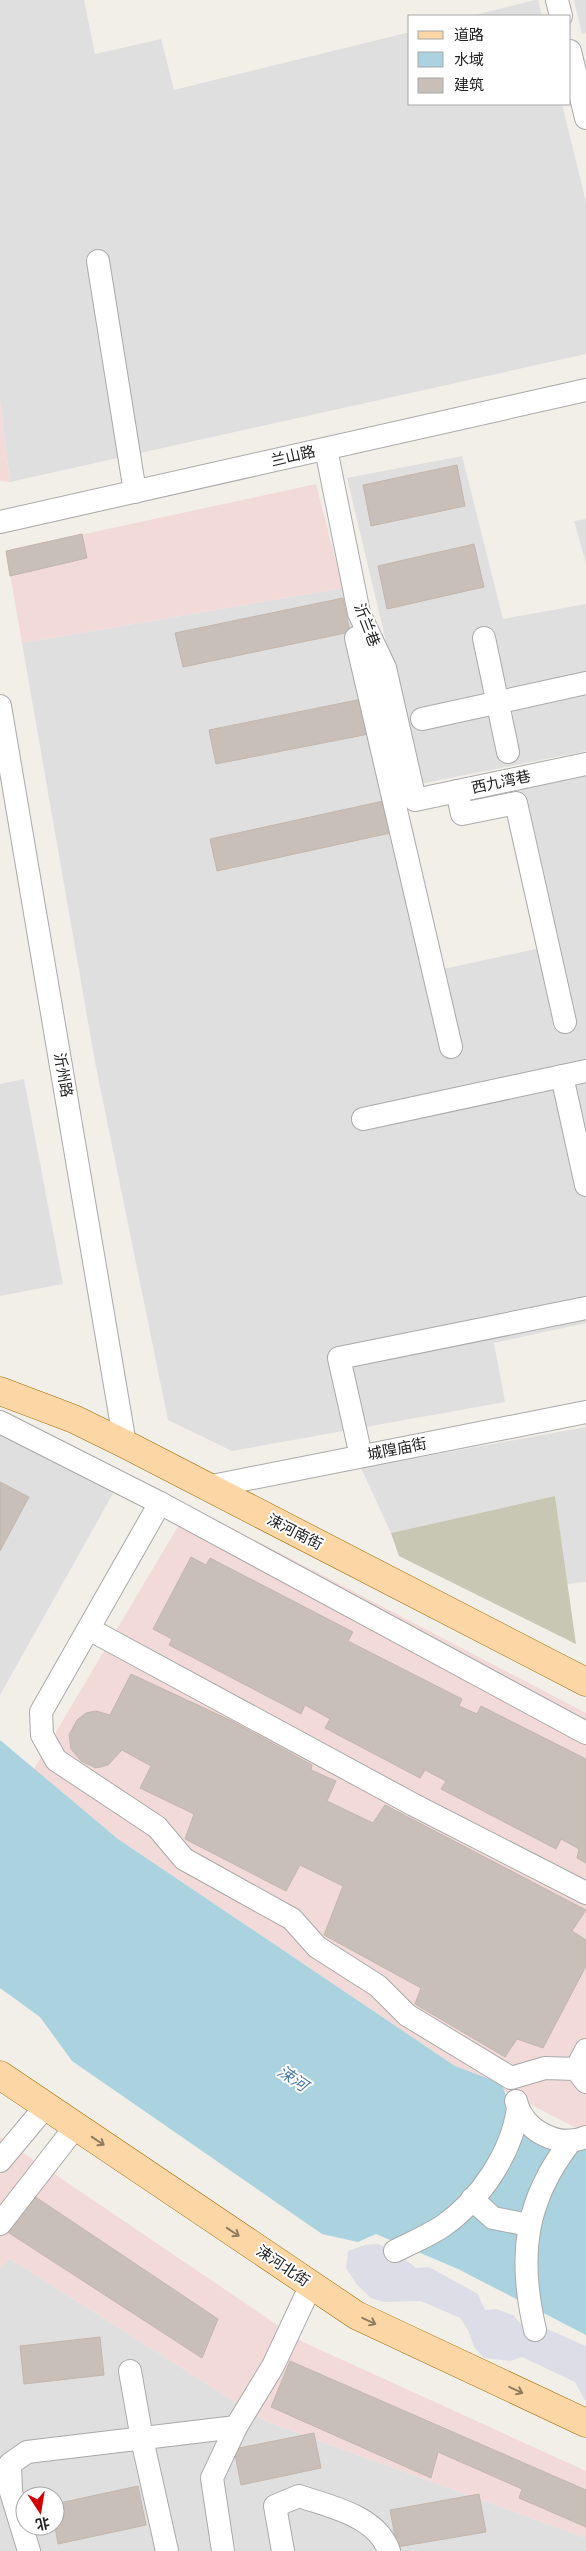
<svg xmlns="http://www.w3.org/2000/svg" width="586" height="2551" viewBox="0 0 586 2551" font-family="'Open Sans','Noto Sans SC',sans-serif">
  <rect width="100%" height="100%" fill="#f2efe9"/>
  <g fill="#e0dfdf" fill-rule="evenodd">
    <path d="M0,0H84L95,54L161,39L174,90L410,32V104H562L586,202V354L10,482L0,401Z"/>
    <path d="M535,0H538L542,16H471Z"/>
    <path d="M574,0H586V33L582,34Z"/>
    <path d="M462,456L503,619L586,604V751L420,784L347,478Z"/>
    <path d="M586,519V563L574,521Z"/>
    <path d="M343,588L380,689L443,969L559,944L520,788L586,772V1323L494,1343L505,1402L232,1451L168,1420L95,1062L22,643Z"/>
    <path d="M24,1079L63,1284L0,1296V1084Z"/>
    <path d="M586,1427V1582L567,1584L555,1496L391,1533L361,1468Z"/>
    <path d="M0,1433L115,1490L0,1695Z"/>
    <path d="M9,2258L265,2421L586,2538V2551H0V2268ZM25,2496H55V2526H25Z"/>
  </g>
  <g fill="#f2dad9">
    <path d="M0,401L10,482L0,481Z"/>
    <path d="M316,484L343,588L22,643L6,551Z"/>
    <path d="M190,1506L586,1713V2133L455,2066L118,1839L34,1769Z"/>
    <path d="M0,2137L301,2341L586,2471V2538L265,2421L9,2258L0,2268Z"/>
  </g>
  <path fill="#c7c7b4" d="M555,1496L576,1644L399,1556L391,1533Z"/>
  <path fill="#dddde8" d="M378,2244L395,2251L416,2268L429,2267L478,2294L485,2310L496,2309L513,2315L526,2330L545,2328L586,2346V2402L575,2382L522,2357L510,2361L484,2358L474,2347L468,2330L460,2318L421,2301L383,2302L371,2298L357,2285L346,2268L348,2251L365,2245Z"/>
  <path fill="#aad3df" d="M0,1740L118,1839L455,2066L502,2084L512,2115L586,2146V2335L458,2269L376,2234L358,2242L322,2234L72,2061L40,2017L0,1988Z"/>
  <g fill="#c7bfb8" stroke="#c4b6ab">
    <path d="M457,465L465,506L371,526L363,485Z"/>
    <path d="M82,534L87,558L10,576L6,551Z"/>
    <path d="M474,544L484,587L387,609L378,566Z"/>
    <path d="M343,598L350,632L183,667L175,633Z"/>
    <path d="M367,698L374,733L216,764L209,730Z"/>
    <path d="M388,800L395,832L217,871L210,839Z"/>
    <path d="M0,1482L29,1497L0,1551Z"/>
    <path d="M191,1557L206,1565L210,1558L353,1632L348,1641L462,1699L459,1706L477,1714L481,1706L586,1759V1863L577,1858L579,1849L561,1839L556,1849L441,1789L446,1781L425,1770L420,1778L325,1728L330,1719L305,1705L301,1714L169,1645L172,1639L153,1629Z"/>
    <path d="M131,1674L232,1721L312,1765L311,1770L336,1781L327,1801L373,1823L385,1805L586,1910L572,1931L586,1940V1966L543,2048L517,2039L505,2057L415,2004L421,1988L324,1935L343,1886L300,1865L286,1891L185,1839L194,1814L140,1788L151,1766L122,1750L108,1765L96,1768L81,1761L71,1749L69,1735L77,1720L86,1713L96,1711L110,1715Z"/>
    <path d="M28,2192L218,2319L202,2358L3,2229Z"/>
    <path d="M100,2337L104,2375L24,2384L20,2346Z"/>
    <path d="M290,2361L586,2490V2527L519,2498L522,2489L438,2452L431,2478L271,2407Z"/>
    <path d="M314,2433L321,2468L241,2485L234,2449Z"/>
    <path d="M138,2486L146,2525L58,2544L55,2526V2504Z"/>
    <path d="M479,2494L486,2532L397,2547L390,2510Z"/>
  </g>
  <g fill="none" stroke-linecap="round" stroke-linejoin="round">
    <defs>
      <g id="minor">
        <path d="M557,0L561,16"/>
        <path d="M570,51L586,118"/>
        <path d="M98,261L135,492"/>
        <path d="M326,449L359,613L385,668L415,800L586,764"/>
        <path d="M0,522L586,390"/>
        <path d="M356,638L451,1047"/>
        <path d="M484,638L508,752"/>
        <path d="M0,706L125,1444"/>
        <path d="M422,719L586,683"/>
        <path d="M457,791L462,814L516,803L565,1022"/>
        <path d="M562,1076L586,1185"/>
        <path d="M363,1119L586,1071"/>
        <path d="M0,1422L160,1503L586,1733"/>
        <path d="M361,1456L339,1358L586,1308"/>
        <path d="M207,1487L586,1412"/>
        <path d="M160,1503L41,1712L42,1735L56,1760L157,1827L184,1859L292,1919L317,1947L378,1986L407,2015L511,2078L545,2068L576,2069L586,2082"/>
        <path d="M89,1629L414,1805L586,1893"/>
        <path d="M576,2069L586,2050"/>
        <path d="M516,2101C523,2130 558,2149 586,2137"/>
        <path d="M0,2161L46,2106"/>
        <path d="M472,2199L493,2218L529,2225"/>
        <path d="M0,2224L76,2126"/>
        <path d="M395,2251C411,2243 428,2236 443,2226C480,2200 512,2153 518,2108"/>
        <path d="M535,2330C518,2257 524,2201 571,2141"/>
        <path d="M130,2371L142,2439L167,2551"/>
        <path d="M29,2551L11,2492L10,2464L27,2452L236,2427"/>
        <path d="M223,2551L212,2478L236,2427L273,2366L311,2285"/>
        <path d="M283,2551L275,2506L299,2496C331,2507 377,2516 389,2551"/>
      </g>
      <g id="major">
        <path d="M0,1391L74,1419L125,1444L586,1682"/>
        <path d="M0,2075L356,2315L586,2423"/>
      </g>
    </defs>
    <use href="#minor" stroke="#a9a9a9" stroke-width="24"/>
    <use href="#major" stroke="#a06b00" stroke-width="29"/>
    <use href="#minor" stroke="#fff" stroke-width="22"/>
    <use href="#major" stroke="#fcd6a4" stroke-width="28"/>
  </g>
  <defs><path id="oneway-shaft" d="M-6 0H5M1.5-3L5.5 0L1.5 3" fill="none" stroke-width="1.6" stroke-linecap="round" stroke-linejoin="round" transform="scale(1.25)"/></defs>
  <g stroke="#8f7c63">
    <use href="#oneway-shaft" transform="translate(98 2141) rotate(34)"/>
    <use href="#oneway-shaft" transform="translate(233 2232) rotate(34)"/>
    <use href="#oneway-shaft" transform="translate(369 2321) rotate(25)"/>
    <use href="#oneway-shaft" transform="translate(516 2390) rotate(25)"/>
  </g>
  <g text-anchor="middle" stroke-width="4" stroke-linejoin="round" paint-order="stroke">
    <g font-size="15" fill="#222" stroke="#fff">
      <text transform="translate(293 456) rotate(-13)" y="5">兰山路</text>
      <text transform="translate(367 625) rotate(69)" y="5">沂兰巷</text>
      <text transform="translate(501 782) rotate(-12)" y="5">西九湾巷</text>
      <text transform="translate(63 1075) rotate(80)" y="5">沂州路</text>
      <text transform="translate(397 1449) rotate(-11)" y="5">城隍庙街</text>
      <text transform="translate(295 1532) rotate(27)" y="5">涑河南街</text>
      <text transform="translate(283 2266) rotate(34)" y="5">涑河北街</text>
    </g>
    <g font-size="16" font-style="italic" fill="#4a7aab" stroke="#fff">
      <text transform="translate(293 2078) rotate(34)" y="6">涑河</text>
    </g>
  </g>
  <rect x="408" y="15" width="162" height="90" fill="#ffffff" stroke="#a7a7a7"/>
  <rect x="418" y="31" width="25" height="8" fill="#fcd6a4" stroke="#a7a7a7"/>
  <text x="454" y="40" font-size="15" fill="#222222">道路</text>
  <rect x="418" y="52" width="25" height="15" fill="#aad3df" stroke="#a7a7a7"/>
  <text x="454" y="65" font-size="15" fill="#222222">水域</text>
  <rect x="418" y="78" width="25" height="15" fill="#c7bfb8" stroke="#a7a7a7"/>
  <text x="454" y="90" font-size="15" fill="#222222">建筑</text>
  <g transform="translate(40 2511) rotate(168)"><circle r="24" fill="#ffffff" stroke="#a7a7a7"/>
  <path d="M0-4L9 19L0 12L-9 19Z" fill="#d40000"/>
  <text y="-8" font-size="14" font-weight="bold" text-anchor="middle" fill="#222222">北</text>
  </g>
</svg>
